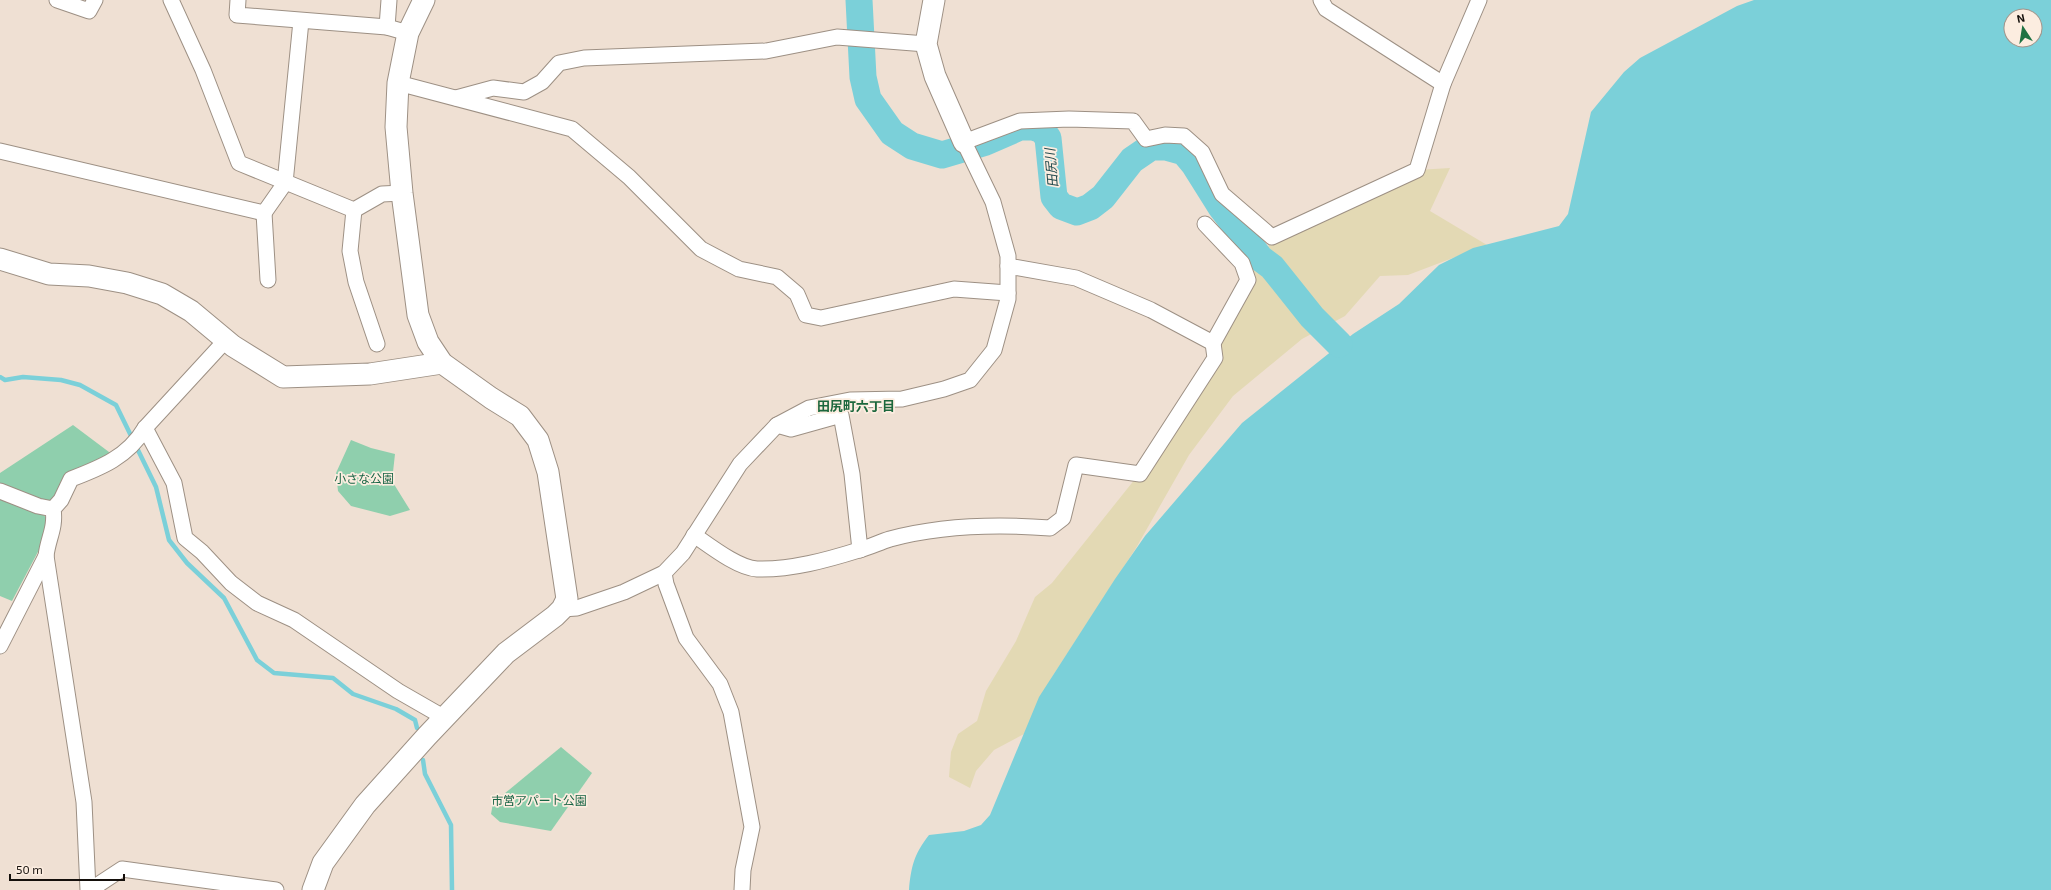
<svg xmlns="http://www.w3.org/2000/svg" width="2051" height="890" viewBox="0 0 2051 890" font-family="'Exo 2','Noto Sans JP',sans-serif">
  <rect width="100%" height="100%" fill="#efe0d3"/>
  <g fill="#8fcfad">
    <path d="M73,425L113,455L71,479L53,509L0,491V473Z"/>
    <path d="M351,440L371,448L395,454L392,481L410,510L390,516L351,506L338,491L336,473Z"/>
    <path d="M0,496L37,510L47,518L50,529L12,601L0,596Z"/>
    <path d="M561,747L592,773L551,831L500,822L491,814L493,803Z"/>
  </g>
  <path fill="#e3d9b4" d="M1450,168L1430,211L1487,245L1408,275L1380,276L1345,316L1302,339L1233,396L1189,455L1136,548L1052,677L1024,734L994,750L976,771L970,788L949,777L951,752L958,734L977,721L986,691L1016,641L1035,597L1052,583L1147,464L1205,374L1257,254L1297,225L1417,170Z"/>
  <path fill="#7bd0d9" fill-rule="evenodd" d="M1754,0H2051V890H909C911,867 914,854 929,835L964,831L981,825L990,815L1039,697L1115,579L1145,536L1242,423L1353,334L1399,304L1439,265L1473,248L1559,226L1568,214L1591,112L1624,72L1640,58L1737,6ZM2011,16H2035V40H2011Z"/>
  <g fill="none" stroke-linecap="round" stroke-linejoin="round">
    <g stroke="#7bd0d9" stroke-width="4.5">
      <path d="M0,377L5,380L23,377L61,380L80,385L116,405L156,487L169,540L187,563L224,598L257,660L274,673L333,678L353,694L396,709L415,720L417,728"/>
      <path d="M423,760L425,774L451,825L452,890"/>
    </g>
    <path stroke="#7bd0d9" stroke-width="27" d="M859,0L863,77L868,99L892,133L912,146L942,155L986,142L1020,127H1033L1042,130L1048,138L1054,197L1061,206L1077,212L1090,207L1103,197L1132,160L1151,147H1166L1184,152L1194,164L1221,207L1260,258L1272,267L1312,317L1339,344"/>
    <defs>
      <g id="street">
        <path d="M57,0L89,11L95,0"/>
        <path d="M171,0L203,70L239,163L354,210L382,194L402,193"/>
        <path d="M238,0L237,15L387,27L408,33"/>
        <path d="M387,27L389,0"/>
        <path d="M398,83L572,129L629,177L701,249L739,269L777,277L797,294L806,315L821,318L954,289L1008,293"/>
        <path d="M1443,84L1479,0"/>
        <path d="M456,98L493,88L524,92L542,82L559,63L584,58L766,51L837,37L926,44"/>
        <path d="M0,151L264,213L285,183L301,21"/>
        <path d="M354,210L350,251L356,282L377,344"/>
        <path d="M264,213L268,280"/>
        <path d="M1205,224L1242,263L1248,280L1213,343"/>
        <path d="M777,425L791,429L841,415L852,474L860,550"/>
        <path d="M145,428L174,483L185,538L202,552L231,583L257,603L294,620L398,691L445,718"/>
        <path d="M0,491L38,506L53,509"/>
        <path d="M694,535C710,546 738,568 757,569C791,570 827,560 859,550C870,547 880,542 890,539C942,525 997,524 1050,528L1063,518L1076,465L1140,474L1215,358L1213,343L1151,310L1076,278L1008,266"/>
        <path d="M46,556L84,802L88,890"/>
        <path d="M664,573L666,584L686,638L720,684L731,712L752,827L743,870L742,890"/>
        <path d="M562,609L577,608L624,592L664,573L683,553L740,464L777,425L809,408L850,400L902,399L944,389L970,380L994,350L1008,299V256L993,202L964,142L1020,121L1069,119L1133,121L1146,139L1165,135L1184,136L1202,152L1222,194L1272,237L1417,170L1443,84L1326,9L1321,0"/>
        <path d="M0,646L46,556C48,538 56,528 53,509L61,500L71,479C100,468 128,457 145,428L226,340"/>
        <path d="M90,890L122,869L276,890"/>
      </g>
      <g id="secondary">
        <path d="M934,0L926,44L935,76L964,142"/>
        <path d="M0,259L49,274L89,276L127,283L162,294L191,311L233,346L283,377L370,374L442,363"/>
        <path d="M313,890L323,863L365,805L427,736L506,653L555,616L562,609L567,599L548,472L538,440L520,416L491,398L442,363L428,342L418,315L402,193L396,127L398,83L408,33L424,0"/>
      </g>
    </defs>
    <use href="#street" stroke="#9d9084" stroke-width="17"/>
    <use href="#secondary" stroke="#9d9084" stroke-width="23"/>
    <use href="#street" stroke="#fff" stroke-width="15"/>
    <use href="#secondary" stroke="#fff" stroke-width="21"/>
  </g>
  <g text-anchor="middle" stroke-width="3.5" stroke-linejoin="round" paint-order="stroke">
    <g font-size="12" fill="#186545" stroke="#fcede0">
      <text x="364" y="483">小さな公園</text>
      <text x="539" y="805">市営アパート公園</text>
    </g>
    <g font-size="13" font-style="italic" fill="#20494d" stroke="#fcede0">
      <text transform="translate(1051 168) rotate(-95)" y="5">田尻川</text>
    </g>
    <g font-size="13" font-weight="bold" fill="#1c673d" stroke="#fcede0">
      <text x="856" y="411">田尻町六丁目</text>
    </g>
  </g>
  <g transform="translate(2023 28) rotate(348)"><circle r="19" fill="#fcede0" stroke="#9f948b"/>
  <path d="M0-3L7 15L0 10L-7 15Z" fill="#1f7243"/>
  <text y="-6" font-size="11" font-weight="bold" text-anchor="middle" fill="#140f0b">N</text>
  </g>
  <path d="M10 874v6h114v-6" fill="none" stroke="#140f0b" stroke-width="2"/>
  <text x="16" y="874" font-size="12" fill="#140f0b" stroke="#fcede0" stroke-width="3" paint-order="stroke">50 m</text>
</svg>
